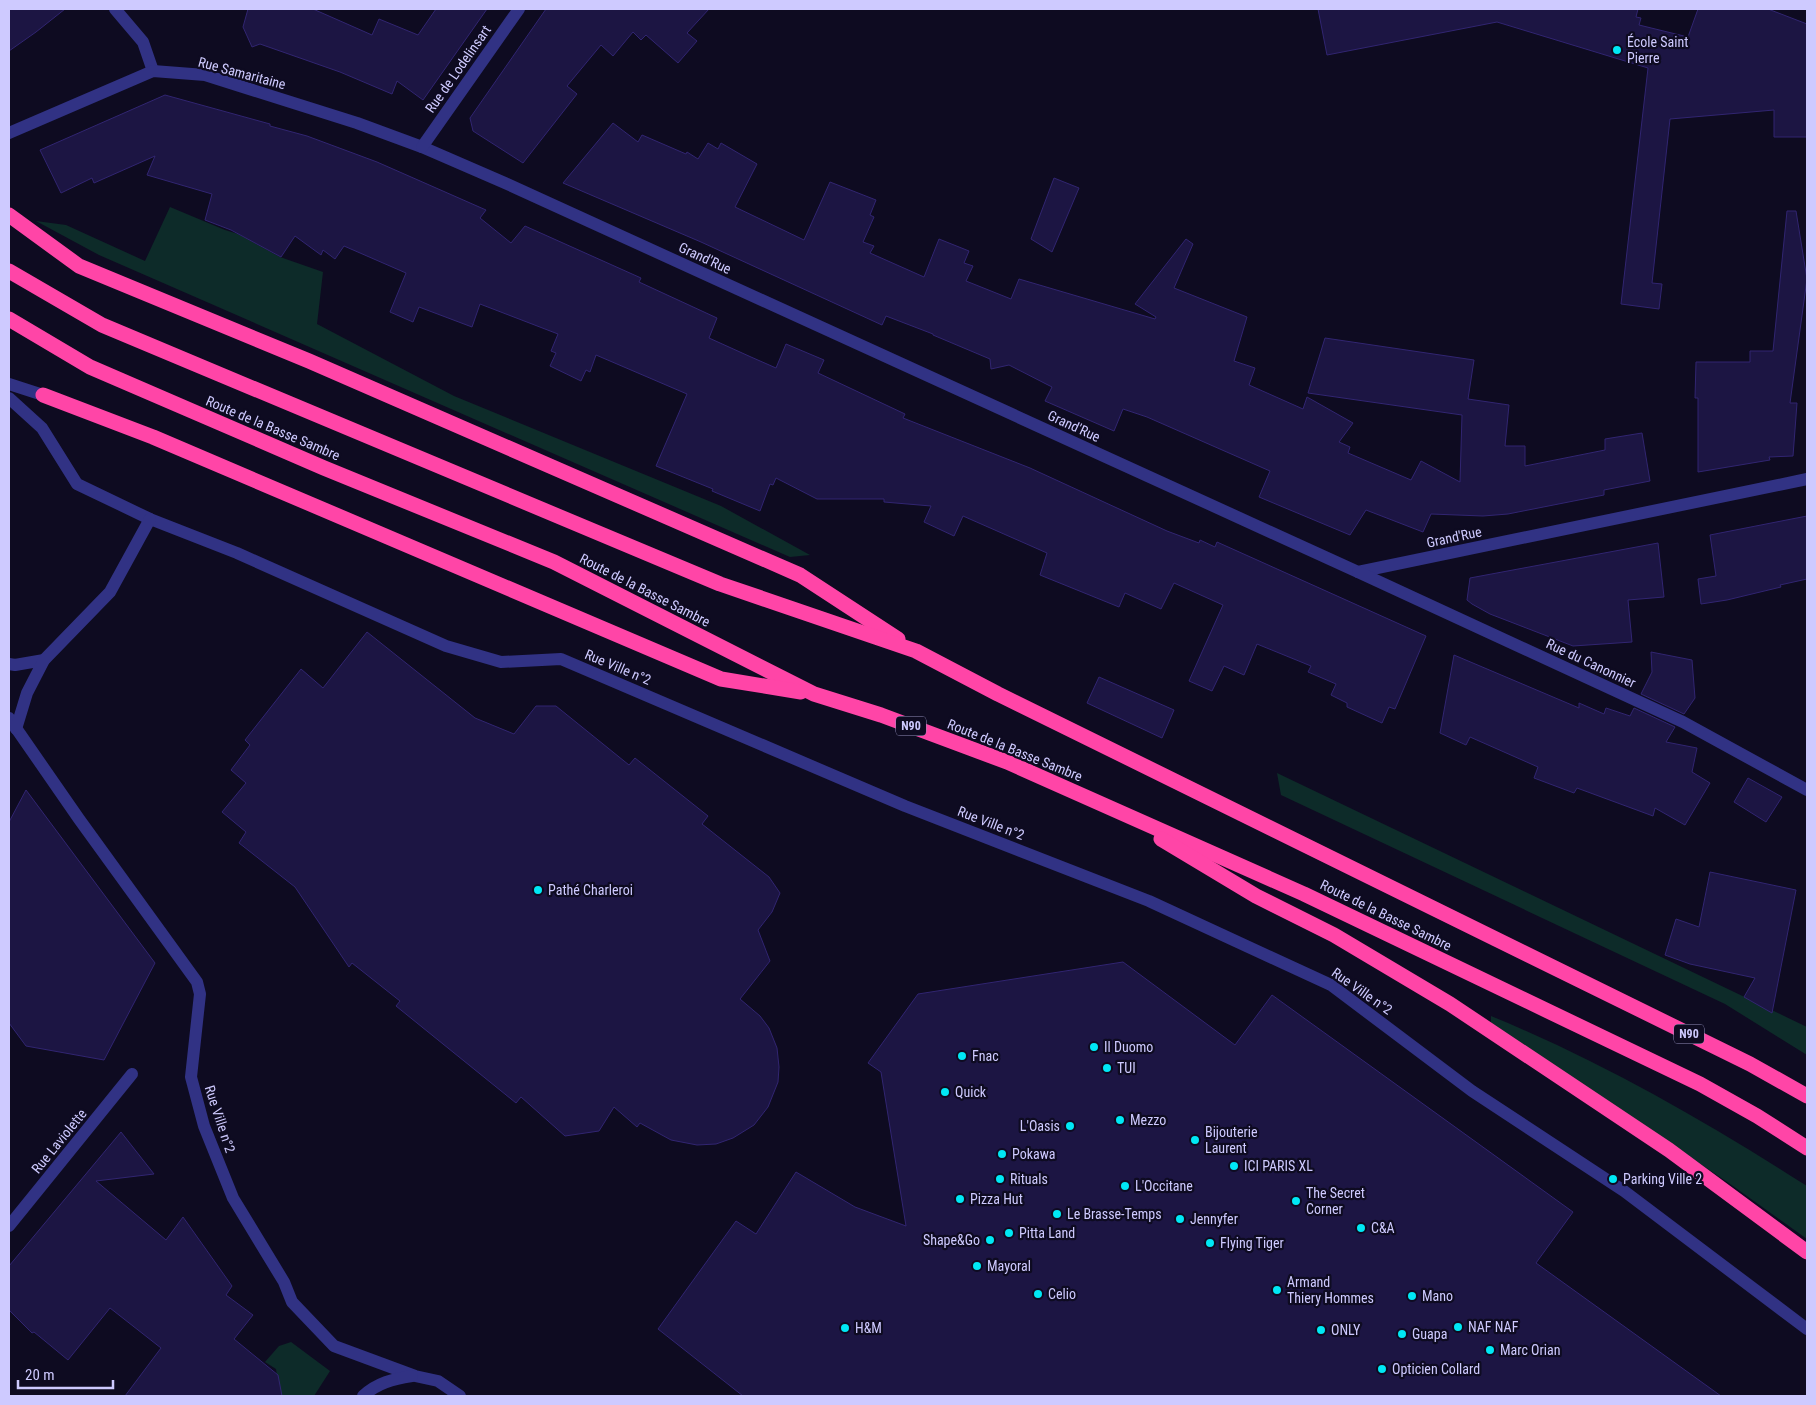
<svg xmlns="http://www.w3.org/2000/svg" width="1816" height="1405" viewBox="0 0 1816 1405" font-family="'Roboto Condensed',sans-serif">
  <rect width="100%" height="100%" fill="#0e0b21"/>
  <g fill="#0d2b29">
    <path d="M170,207L225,230L238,234L280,257L323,272L317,324L454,396L721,506L810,555L790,557L99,255L36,221L66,225L145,261Z"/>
    <path d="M1277,773L1807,1027V1055L1725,1004L1281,795Z"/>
    <path d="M1491,1016C1601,1061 1707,1122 1807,1186V1239L1733,1186L1615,1106L1491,1030Z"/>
    <path d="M291,1342L330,1371L314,1396H280L276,1369L265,1362L279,1346Z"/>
  </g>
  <g fill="#1c1543" stroke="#312571">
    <path d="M9,9H65L36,32L9,51Z"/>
    <path d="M248,9H313L372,35L379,19L418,35L436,9H487L423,100L397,81L392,94L340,72L260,44L252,47L243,27Z"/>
    <path d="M546,9H709L687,33L697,41L678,63L646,35L641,40L633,32L613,56L601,45L567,86L577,94L523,163L473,131L470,118Z"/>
    <path d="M1318,9H1638L1636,17L1641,18L1639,25L1688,37L1698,9H1768L1807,24V137H1774V110L1670,119L1652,283L1662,284L1659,309L1621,304L1648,68L1497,22L1327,55Z"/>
    <path d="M165,95L270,124V126L307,136L377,162L486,210L480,218L511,243L525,226L641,278L639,282L717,318L709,338L751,357L776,368L786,344L824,360L818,373L905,414L903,418L1030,468L1167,531L1199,543L1200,540L1215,547L1217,542L1426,636L1395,709L1389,707L1382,723L1347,707V703L1331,695L1336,684L1308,672L1311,666L1257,644L1244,675L1224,666L1212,691L1189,681L1223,605L1174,583L1161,609L1125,593L1119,607L1040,575L1047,553L963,516L954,536L924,522L931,506L884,502V499H817L776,478L773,485L770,484L760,511L712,491L713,489L656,466L687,394L596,355L590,372L586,370L581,381L550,366L556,353L551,351L558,334L480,304L472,327L419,307L413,322L390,312L406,273L344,246L335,259L323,250L321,255L295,236L281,257L231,230L205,220L212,194L147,175L155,156L94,183L92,178L61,193L40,150Z"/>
    <path d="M613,123L638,142L642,135L686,154L687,152L698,159L708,143L718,149L721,143L757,164L735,207L804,240L830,182L876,200L870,215L874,217L863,242L874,246L870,253L924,277L939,239L969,251L964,263L973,266L966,281L1011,299L1019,279L1155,319L1156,317L1135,304L1186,239L1193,244L1174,288L1247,317L1234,361L1255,368L1249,385L1303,409L1307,397L1353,423L1339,442L1350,447L1348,453L1411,480L1421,461L1460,482L1462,415L1308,393L1325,338L1474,360L1468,399L1509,405L1505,446H1525V466L1605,450V439L1642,433L1650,481L1604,490V495L1508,514L1483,516L1431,514L1423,532L1366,510L1350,535L1259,497L1270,471L1147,417L1123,409L1114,431L1045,401L1052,387L1009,365L991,369L990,359L933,335V334L886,316L882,325L701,242L563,183Z"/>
    <path d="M1054,178L1079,188L1052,252L1031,239Z"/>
    <path d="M1787,211H1796L1807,279L1790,403H1797L1793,456L1769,457L1770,460L1698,472V398H1695L1696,362H1750V351H1773Z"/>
    <path d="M1807,516V579L1780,585L1781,587L1727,600L1701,604L1698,579L1716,576L1710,535Z"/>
    <path d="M1658,543L1664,597L1628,600L1632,642L1573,646L1490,614L1472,604L1467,600L1470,578Z"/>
    <path d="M367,632L475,718L514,734L536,706H556L629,765L635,758L708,816L702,824L769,877L780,893L772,912L758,930L770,961L740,999L760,1016L769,1028L777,1048L779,1067L778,1082L768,1107L754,1125L733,1138L716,1144L697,1145L671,1140L640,1123L637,1127L614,1107L599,1131L565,1136L521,1097L516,1103L396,1006L400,1001L352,963L349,967L295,887L239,843L246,832L222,812L246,783L231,770L250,745L245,740L301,669L323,688Z"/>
    <path d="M1651,652L1692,660L1695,698L1684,714L1641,694L1652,672Z"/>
    <path d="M1454,655L1579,708V703L1604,714L1606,708L1630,716L1634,708L1675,727L1666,742L1697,748L1692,772L1710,783L1685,825L1655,808L1653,816L1577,788L1574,793L1534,778L1538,767L1470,737L1466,745L1440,733Z"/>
    <path d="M1099,677L1174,710L1162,738L1087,703Z"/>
    <path d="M1748,778L1782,797L1766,822L1734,802Z"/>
    <path d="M26,790L155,963L104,1060L26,1046L9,1023V822Z"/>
    <path d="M1710,872L1796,890L1772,1013L1744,997L1755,978L1690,964L1665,955L1676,919L1699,927Z"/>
    <path d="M1123,962L1235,1045L1272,995L1573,1212L1536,1263L1721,1396H743L658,1329L736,1221L756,1234L796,1172L855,1207L906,1226L881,1072L868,1063L918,994Z"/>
    <path d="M121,1132L154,1174L96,1181L166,1240L183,1217L232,1286L226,1295L253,1315L234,1339L278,1375L282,1396H125L161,1348L110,1308L68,1360L34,1332L32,1333L9,1310V1266Z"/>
  </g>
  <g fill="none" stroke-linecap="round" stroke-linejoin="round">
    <g stroke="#313284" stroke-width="12">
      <path d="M115,9L143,42L153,71"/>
      <path d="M9,133L153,71L205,75L357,123L422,147L505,183L1358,572L1807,479"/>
      <path d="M422,147L519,9"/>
      <path d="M9,384L43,395"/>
      <path d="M9,398L42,428L77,484L150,519L237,553L446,646L501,662L561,659L905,806L1149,901L1331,985L1472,1091L1624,1191L1807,1329"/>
      <path d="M1358,572L1683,722L1807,790"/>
      <path d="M9,664L15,665L44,660"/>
      <path d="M9,718L79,819L197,982L200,994L191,1077L204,1126L233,1198L284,1282L292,1302L334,1346L415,1376L438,1381L460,1396"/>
      <path d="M16,729L27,693L44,660L110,592L150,519"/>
      <path d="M9,1226L132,1074"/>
      <path d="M363,1396C377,1383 393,1379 412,1376"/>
    </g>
    <g stroke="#ff45a7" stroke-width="15">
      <path d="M9,215L79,266L309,361L800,575L898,639"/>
      <path d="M9,271L102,325L720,584L916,651L998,694L1750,1064L1807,1096"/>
      <path d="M9,319L90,367L324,468L554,562L814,694L881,715L1007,762L1304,894L1700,1084L1757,1116L1807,1148"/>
      <path d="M43,395L153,437L721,679L801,692"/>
      <path d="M1161,839L1256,896L1334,935L1450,1004L1669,1150L1807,1252"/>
    </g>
  </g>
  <g fill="#00e8f5" stroke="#0e0b21" stroke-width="2">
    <circle cx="1617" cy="50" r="5"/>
    <circle cx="538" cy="890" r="5"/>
    <circle cx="1094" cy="1047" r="5"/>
    <circle cx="962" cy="1056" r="5"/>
    <circle cx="1107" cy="1068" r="5"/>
    <circle cx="945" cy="1092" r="5"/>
    <circle cx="1120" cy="1120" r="5"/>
    <circle cx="1070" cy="1126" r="5"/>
    <circle cx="1195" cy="1140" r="5"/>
    <circle cx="1002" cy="1154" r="5"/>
    <circle cx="1234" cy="1166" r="5"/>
    <circle cx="1000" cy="1179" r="5"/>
    <circle cx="1613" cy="1179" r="5"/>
    <circle cx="1125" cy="1186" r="5"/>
    <circle cx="960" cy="1199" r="5"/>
    <circle cx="1296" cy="1201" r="5"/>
    <circle cx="1057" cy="1214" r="5"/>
    <circle cx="1180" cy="1219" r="5"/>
    <circle cx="1361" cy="1228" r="5"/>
    <circle cx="1009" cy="1233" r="5"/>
    <circle cx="990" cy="1240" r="5"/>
    <circle cx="1210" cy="1243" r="5"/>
    <circle cx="977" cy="1266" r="5"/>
    <circle cx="1277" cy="1290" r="5"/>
    <circle cx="1038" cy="1294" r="5"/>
    <circle cx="1412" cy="1296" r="5"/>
    <circle cx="1458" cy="1327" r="5"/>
    <circle cx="845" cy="1328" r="5"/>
    <circle cx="1321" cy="1330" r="5"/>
    <circle cx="1402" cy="1334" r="5"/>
    <circle cx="1490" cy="1350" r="5"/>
    <circle cx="1382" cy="1369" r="5"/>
  </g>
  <g text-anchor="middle" stroke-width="4.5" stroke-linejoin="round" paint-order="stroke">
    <g fill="#0e0b21" stroke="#9491bc" stroke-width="1">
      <rect x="896" y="716.5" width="30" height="19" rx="4"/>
      <rect x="1674" y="1024.5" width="30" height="19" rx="4"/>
    </g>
    <g font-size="12" font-weight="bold" fill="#cecaff">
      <text x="911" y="730">N90</text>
      <text x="1689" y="1038">N90</text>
    </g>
    <g font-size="14" fill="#cecaff" stroke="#0e0b21" text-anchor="start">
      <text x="1627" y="47">École Saint<tspan x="1627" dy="16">Pierre</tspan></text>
      <text x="548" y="895">Pathé Charleroi</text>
      <text x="1104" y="1052">Il Duomo</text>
      <text x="972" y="1061">Fnac</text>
      <text x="1117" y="1073">TUI</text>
      <text x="955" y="1097">Quick</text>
      <text x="1130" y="1125">Mezzo</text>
      <text x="1060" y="1131" text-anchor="end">L'Oasis</text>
      <text x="1205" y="1137">Bijouterie<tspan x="1205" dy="16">Laurent</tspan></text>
      <text x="1012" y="1159">Pokawa</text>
      <text x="1244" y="1171">ICI PARIS XL</text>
      <text x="1010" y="1184">Rituals</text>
      <text x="1623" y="1184">Parking Ville 2</text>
      <text x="1135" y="1191">L'Occitane</text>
      <text x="1306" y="1198">The Secret<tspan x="1306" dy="16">Corner</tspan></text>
      <text x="970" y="1204">Pizza Hut</text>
      <text x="1067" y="1219">Le Brasse-Temps</text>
      <text x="1190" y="1224">Jennyfer</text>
      <text x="1371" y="1233">C&amp;A</text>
      <text x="1019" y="1238">Pitta Land</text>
      <text x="980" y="1245" text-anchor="end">Shape&amp;Go</text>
      <text x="1220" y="1248">Flying Tiger</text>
      <text x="987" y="1271">Mayoral</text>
      <text x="1287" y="1287">Armand<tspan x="1287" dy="16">Thiery Hommes</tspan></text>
      <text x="1048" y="1299">Celio</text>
      <text x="1422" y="1301">Mano</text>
      <text x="1468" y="1332">NAF NAF</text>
      <text x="855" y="1333">H&amp;M</text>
      <text x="1331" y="1335">ONLY</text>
      <text x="1412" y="1339">Guapa</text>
      <text x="1500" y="1355">Marc Orian</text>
      <text x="1392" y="1374">Opticien Collard</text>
    </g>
    <g font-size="14" fill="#cecaff" stroke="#0e0b21">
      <text transform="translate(458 69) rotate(-55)" y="5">Rue de Lodelinsart</text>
      <text transform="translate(242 73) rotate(15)" y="5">Rue Samaritaine</text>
      <text transform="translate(705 258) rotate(25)" y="5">Grand'Rue</text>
      <text transform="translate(1074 426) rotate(25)" y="5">Grand'Rue</text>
      <text transform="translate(273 428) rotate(23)" y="5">Route de la Basse Sambre</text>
      <text transform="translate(1454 537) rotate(-12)" y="5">Grand'Rue</text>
      <text transform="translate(645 590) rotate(27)" y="5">Route de la Basse Sambre</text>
      <text transform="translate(1591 663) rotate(25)" y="5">Rue du Canonnier</text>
      <text transform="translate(618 667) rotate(23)" y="5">Rue Ville n°2</text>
      <text transform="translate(1015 750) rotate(22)" y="5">Route de la Basse Sambre</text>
      <text transform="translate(991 823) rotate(21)" y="5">Rue Ville n°2</text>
      <text transform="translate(1386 915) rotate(26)" y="5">Route de la Basse Sambre</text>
      <text transform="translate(1362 991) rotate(35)" y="5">Rue Ville n°2</text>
      <text transform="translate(220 1119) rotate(72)" y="5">Rue Ville n°2</text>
      <text transform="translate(59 1141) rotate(-51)" y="5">Rue Laviolette</text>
    </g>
  </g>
  <rect width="1816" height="1405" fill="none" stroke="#cecaff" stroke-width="20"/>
  <path d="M18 1380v8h95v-8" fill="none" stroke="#cecaff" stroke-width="2.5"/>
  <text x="25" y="1380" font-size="15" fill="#cecaff" stroke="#0e0b21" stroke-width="4" paint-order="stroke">20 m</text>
</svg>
